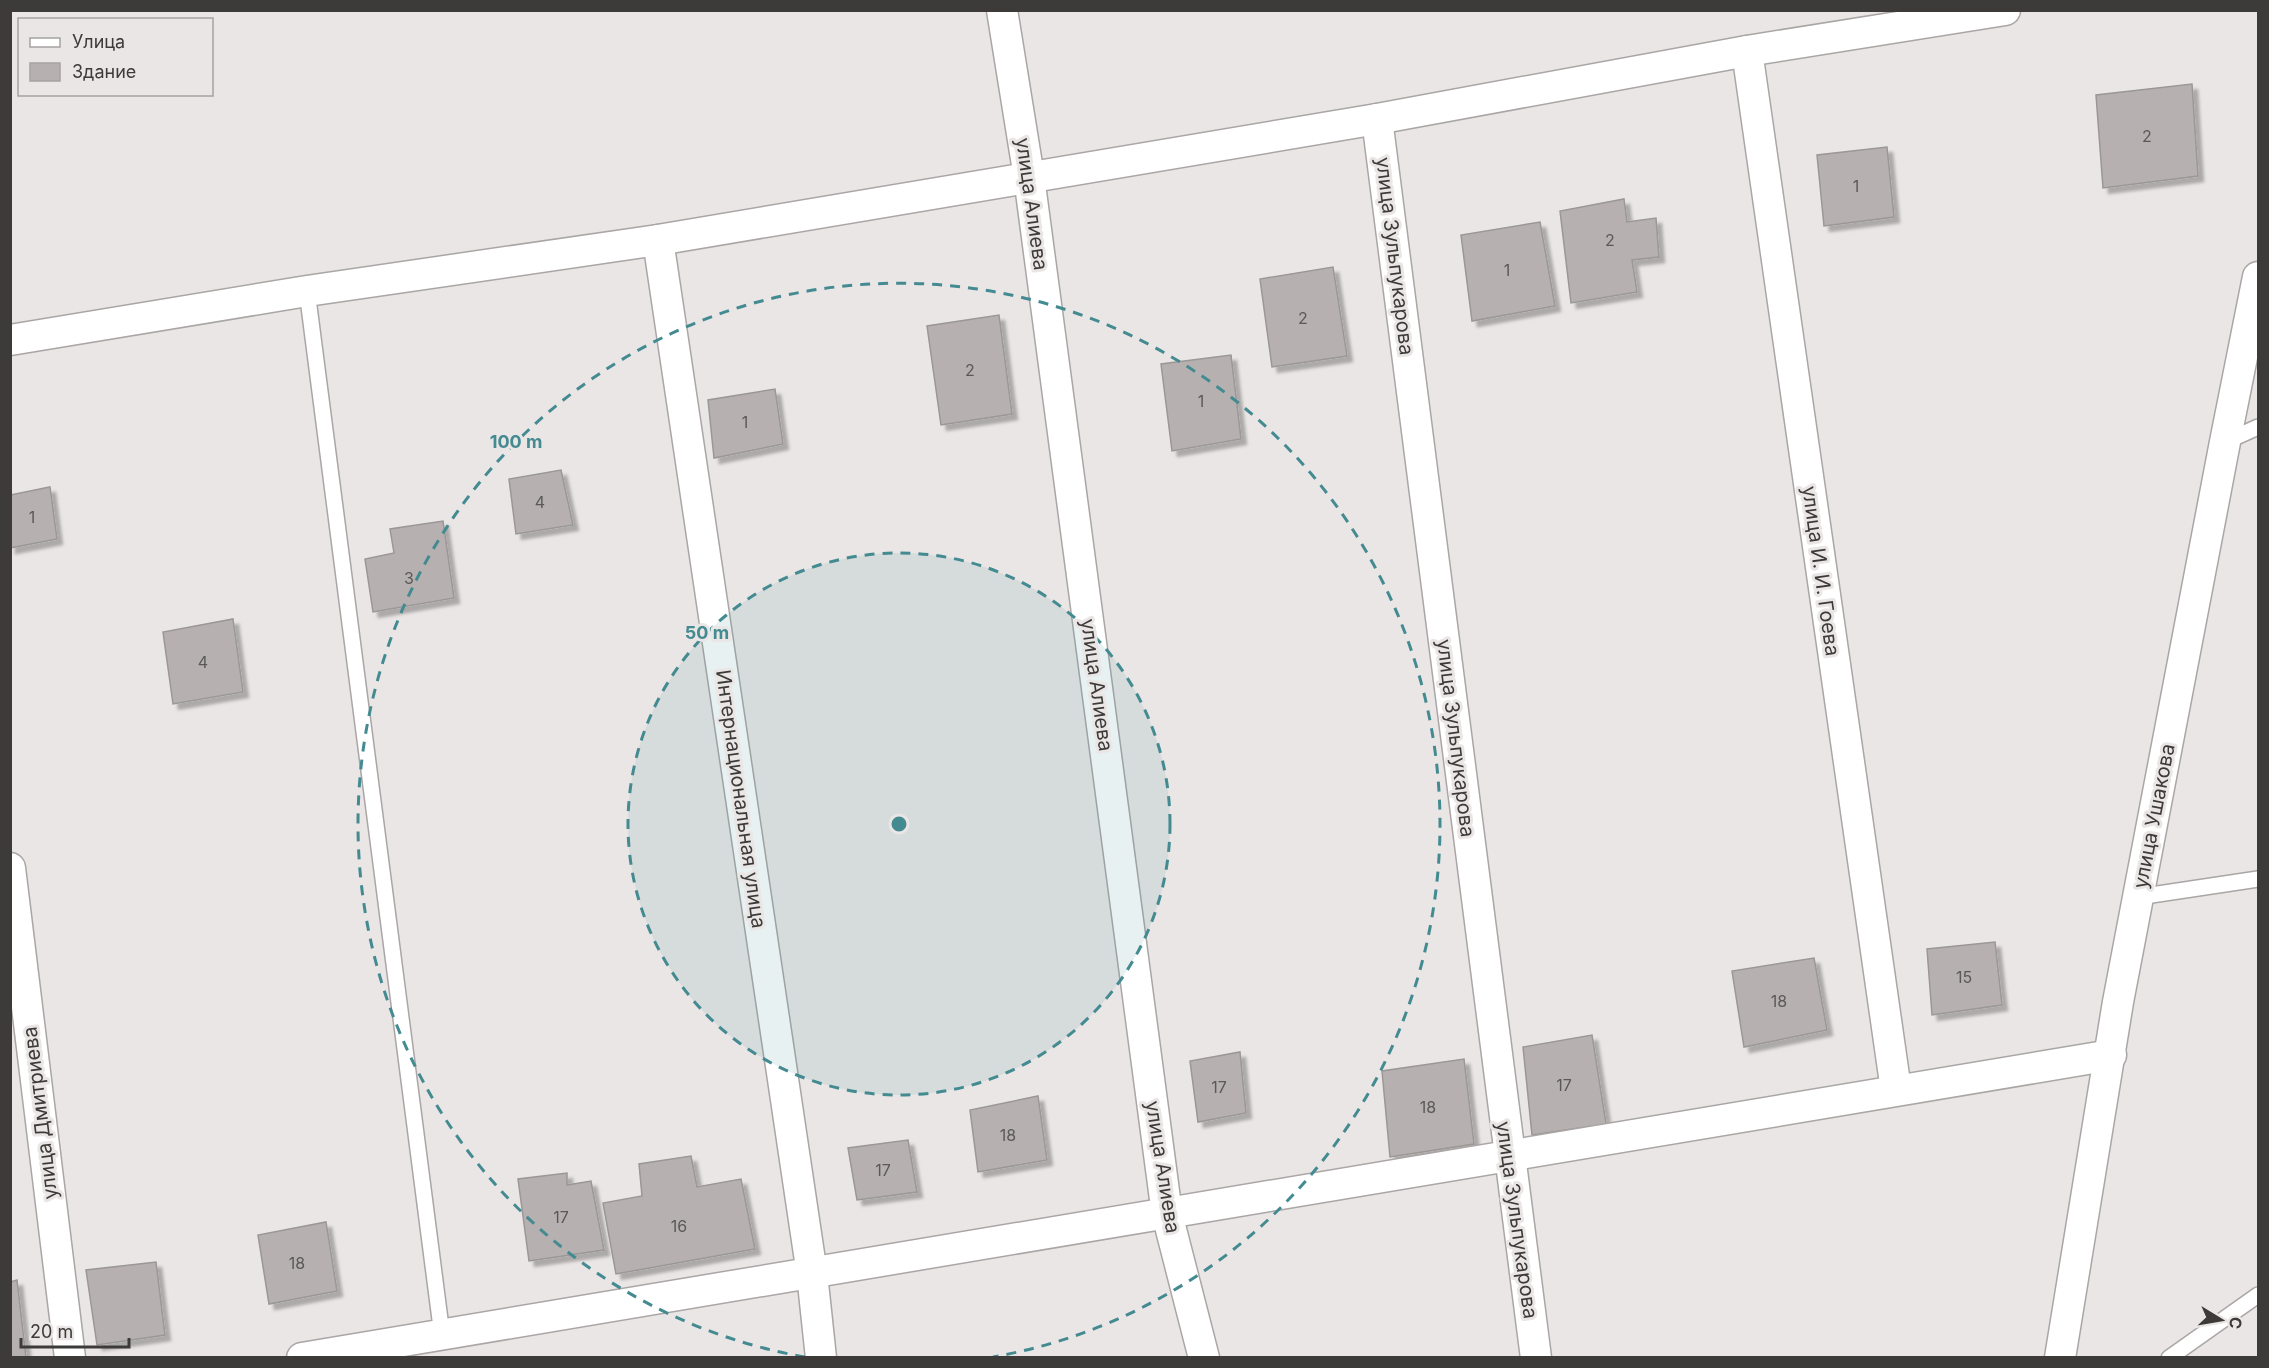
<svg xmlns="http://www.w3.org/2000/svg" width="2269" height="1368" viewBox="0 0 2269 1368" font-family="Inter,sans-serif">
  <defs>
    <filter id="shadow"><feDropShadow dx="5.5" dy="5.5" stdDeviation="1.5" flood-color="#0004"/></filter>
  </defs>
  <rect width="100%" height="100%" fill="#ebe6e6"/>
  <g fill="#b6b1b0" stroke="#9b9796" stroke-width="1.5" filter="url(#shadow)">
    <path d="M2192,84L2198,176L2103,188L2096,95Z"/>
    <path d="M1887,147L1894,217L1824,226L1817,155Z"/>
    <path d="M1624,199L1627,222L1656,218L1659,257L1632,260L1637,292L1571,303L1560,211Z"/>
    <path d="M1540,222L1555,306L1472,321L1461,235Z"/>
    <path d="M1333,267L1347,356L1272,367L1260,279Z"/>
    <path d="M999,315L1012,414L941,425L927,326Z"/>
    <path d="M1231,355L1241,439L1172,451L1161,364Z"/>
    <path d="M775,389L783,444L714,458L708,400Z"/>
    <path d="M561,470L573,525L516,534L509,479Z"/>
    <path d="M50,487L57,539L10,548V495Z"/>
    <path d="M443,521L454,598L373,612L365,559L394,553L390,529Z"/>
    <path d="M233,619L243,692L173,704L163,632Z"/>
    <path d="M1995,942L2002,1005L1932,1015L1927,949Z"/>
    <path d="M1814,958L1827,1030L1744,1047L1732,971Z"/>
    <path d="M1592,1035L1606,1124L1532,1135L1523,1047Z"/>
    <path d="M1240,1052L1246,1113L1198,1122L1190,1061Z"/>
    <path d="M1464,1059L1474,1144L1390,1157L1382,1071Z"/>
    <path d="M1038,1096L1047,1160L978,1172L970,1110Z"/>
    <path d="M908,1140L917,1192L857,1200L848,1148Z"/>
    <path d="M691,1156L697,1187L741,1179L755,1249L616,1274L603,1203L642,1196L639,1164Z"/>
    <path d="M567,1173V1185L591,1181L604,1250L529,1261L518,1179Z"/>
    <path d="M326,1222L337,1291L269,1304L258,1235Z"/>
    <path d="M156,1262L165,1335L97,1345L86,1270Z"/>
    <path d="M17,1280L26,1358H10V1282Z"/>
  </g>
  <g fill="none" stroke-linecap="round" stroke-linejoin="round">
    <defs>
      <g id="service">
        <path d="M307,291L442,1335"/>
        <path d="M2225,442L2258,427"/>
        <path d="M2138,897L2258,879"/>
        <path d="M2169,1358L2258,1295"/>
      </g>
      <g id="minor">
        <path d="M1002,10L1029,177L1167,1214L1204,1358"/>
        <path d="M1747,51L1896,1090"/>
        <path d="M1377,119L1536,1358"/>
        <path d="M658,240L812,1274L821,1358"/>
        <path d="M10,340L307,291L658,240L1377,119L1747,51L2005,10"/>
        <path d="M10,868L70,1358"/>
        <path d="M302,1358L2111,1055"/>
        <path d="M2060,1358L2118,1002L2225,442L2258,277"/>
      </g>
    </defs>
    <use href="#service" stroke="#aaa6a5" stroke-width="18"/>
    <use href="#minor" stroke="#aaa6a5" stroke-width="33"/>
    <use href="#service" stroke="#fff" stroke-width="15"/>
    <use href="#minor" stroke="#fff" stroke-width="30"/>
  </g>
  <circle cx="899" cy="824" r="271" fill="#448b91" fill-opacity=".12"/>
  <g fill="none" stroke="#448b91" stroke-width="3" stroke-dasharray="10 8">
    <circle cx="899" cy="824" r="271"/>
    <path d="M805 1357A541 541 0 1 1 993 1357"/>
  </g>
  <g text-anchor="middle" stroke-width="6" stroke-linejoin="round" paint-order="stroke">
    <g font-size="16" fill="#5a5858">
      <text x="2147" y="142">2</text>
      <text x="1856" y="192">1</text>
      <text x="1610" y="246">2</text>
      <text x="1507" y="276">1</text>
      <text x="1303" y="324">2</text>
      <text x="970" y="376">2</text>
      <text x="1201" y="407">1</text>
      <text x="745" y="428">1</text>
      <text x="540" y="508">4</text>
      <text x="32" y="523">1</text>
      <text x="409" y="584">3</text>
      <text x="203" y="668">4</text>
      <text x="1964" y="983">15</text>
      <text x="1779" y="1007">18</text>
      <text x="1564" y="1091">17</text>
      <text x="1219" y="1093">17</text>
      <text x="1428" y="1113">18</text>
      <text x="1008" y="1141">18</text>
      <text x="883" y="1176">17</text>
      <text x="561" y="1223">17</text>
      <text x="679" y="1232">16</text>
      <text x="297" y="1269">18</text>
    </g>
    <g font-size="20" fill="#3c3b3a" stroke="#ebe6e6">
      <text transform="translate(1032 204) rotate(82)" y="7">улица Алиева</text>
      <text transform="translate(1395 256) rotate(83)" y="7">улица Зульпукарова</text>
      <text transform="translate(1821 571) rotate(82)" y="7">улица И. И. Гоева</text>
      <text transform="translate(1097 685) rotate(82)" y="7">улица Алиева</text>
      <text transform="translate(1456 738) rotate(83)" y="7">улица Зульпукарова</text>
      <text transform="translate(741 799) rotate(82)" y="7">Интернациональная улица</text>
      <text transform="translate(2154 816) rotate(-79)" y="7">улица Ушакова</text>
      <text transform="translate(40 1113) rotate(-97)" y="7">улица Дмитриева</text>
      <text transform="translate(1163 1167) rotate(81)" y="7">улица Алиева</text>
      <text transform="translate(1517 1220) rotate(82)" y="7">улица Зульпукарова</text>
    </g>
  </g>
  <circle cx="899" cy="824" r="9" fill="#448b91" stroke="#ebe6e6" stroke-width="3"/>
  <g font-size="18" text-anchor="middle" font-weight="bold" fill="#448b91" stroke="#ebe6e6" stroke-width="6" stroke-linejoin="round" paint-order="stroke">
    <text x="516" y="448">100 m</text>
    <text x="707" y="639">50 m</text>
  </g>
  <rect width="2269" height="1368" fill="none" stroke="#3c3b3a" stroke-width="24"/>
  <rect x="18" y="18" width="195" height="78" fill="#ebe6e6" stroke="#a5a2a1" stroke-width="1.5"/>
  <rect x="30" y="38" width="30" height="9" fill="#ffffff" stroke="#a5a2a1" stroke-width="1.5"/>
  <text x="72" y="48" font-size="18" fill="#3c3b3a">Улица</text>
  <rect x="30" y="63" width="30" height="18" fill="#b6b1b0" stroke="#a5a2a1" stroke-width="1.5"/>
  <text x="72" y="78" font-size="18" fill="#3c3b3a">Здание</text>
  <g transform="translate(2221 1320) rotate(101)" stroke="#ebe6e6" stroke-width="4.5" paint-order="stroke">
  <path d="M0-4.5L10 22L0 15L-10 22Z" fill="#3c3b3a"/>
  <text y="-9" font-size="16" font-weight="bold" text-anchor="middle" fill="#3c3b3a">С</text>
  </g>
  <path d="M21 1338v9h108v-9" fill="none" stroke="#3c3b3a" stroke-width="3"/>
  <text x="30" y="1338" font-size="18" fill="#3c3b3a" stroke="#ebe6e6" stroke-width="4.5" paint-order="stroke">20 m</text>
</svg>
